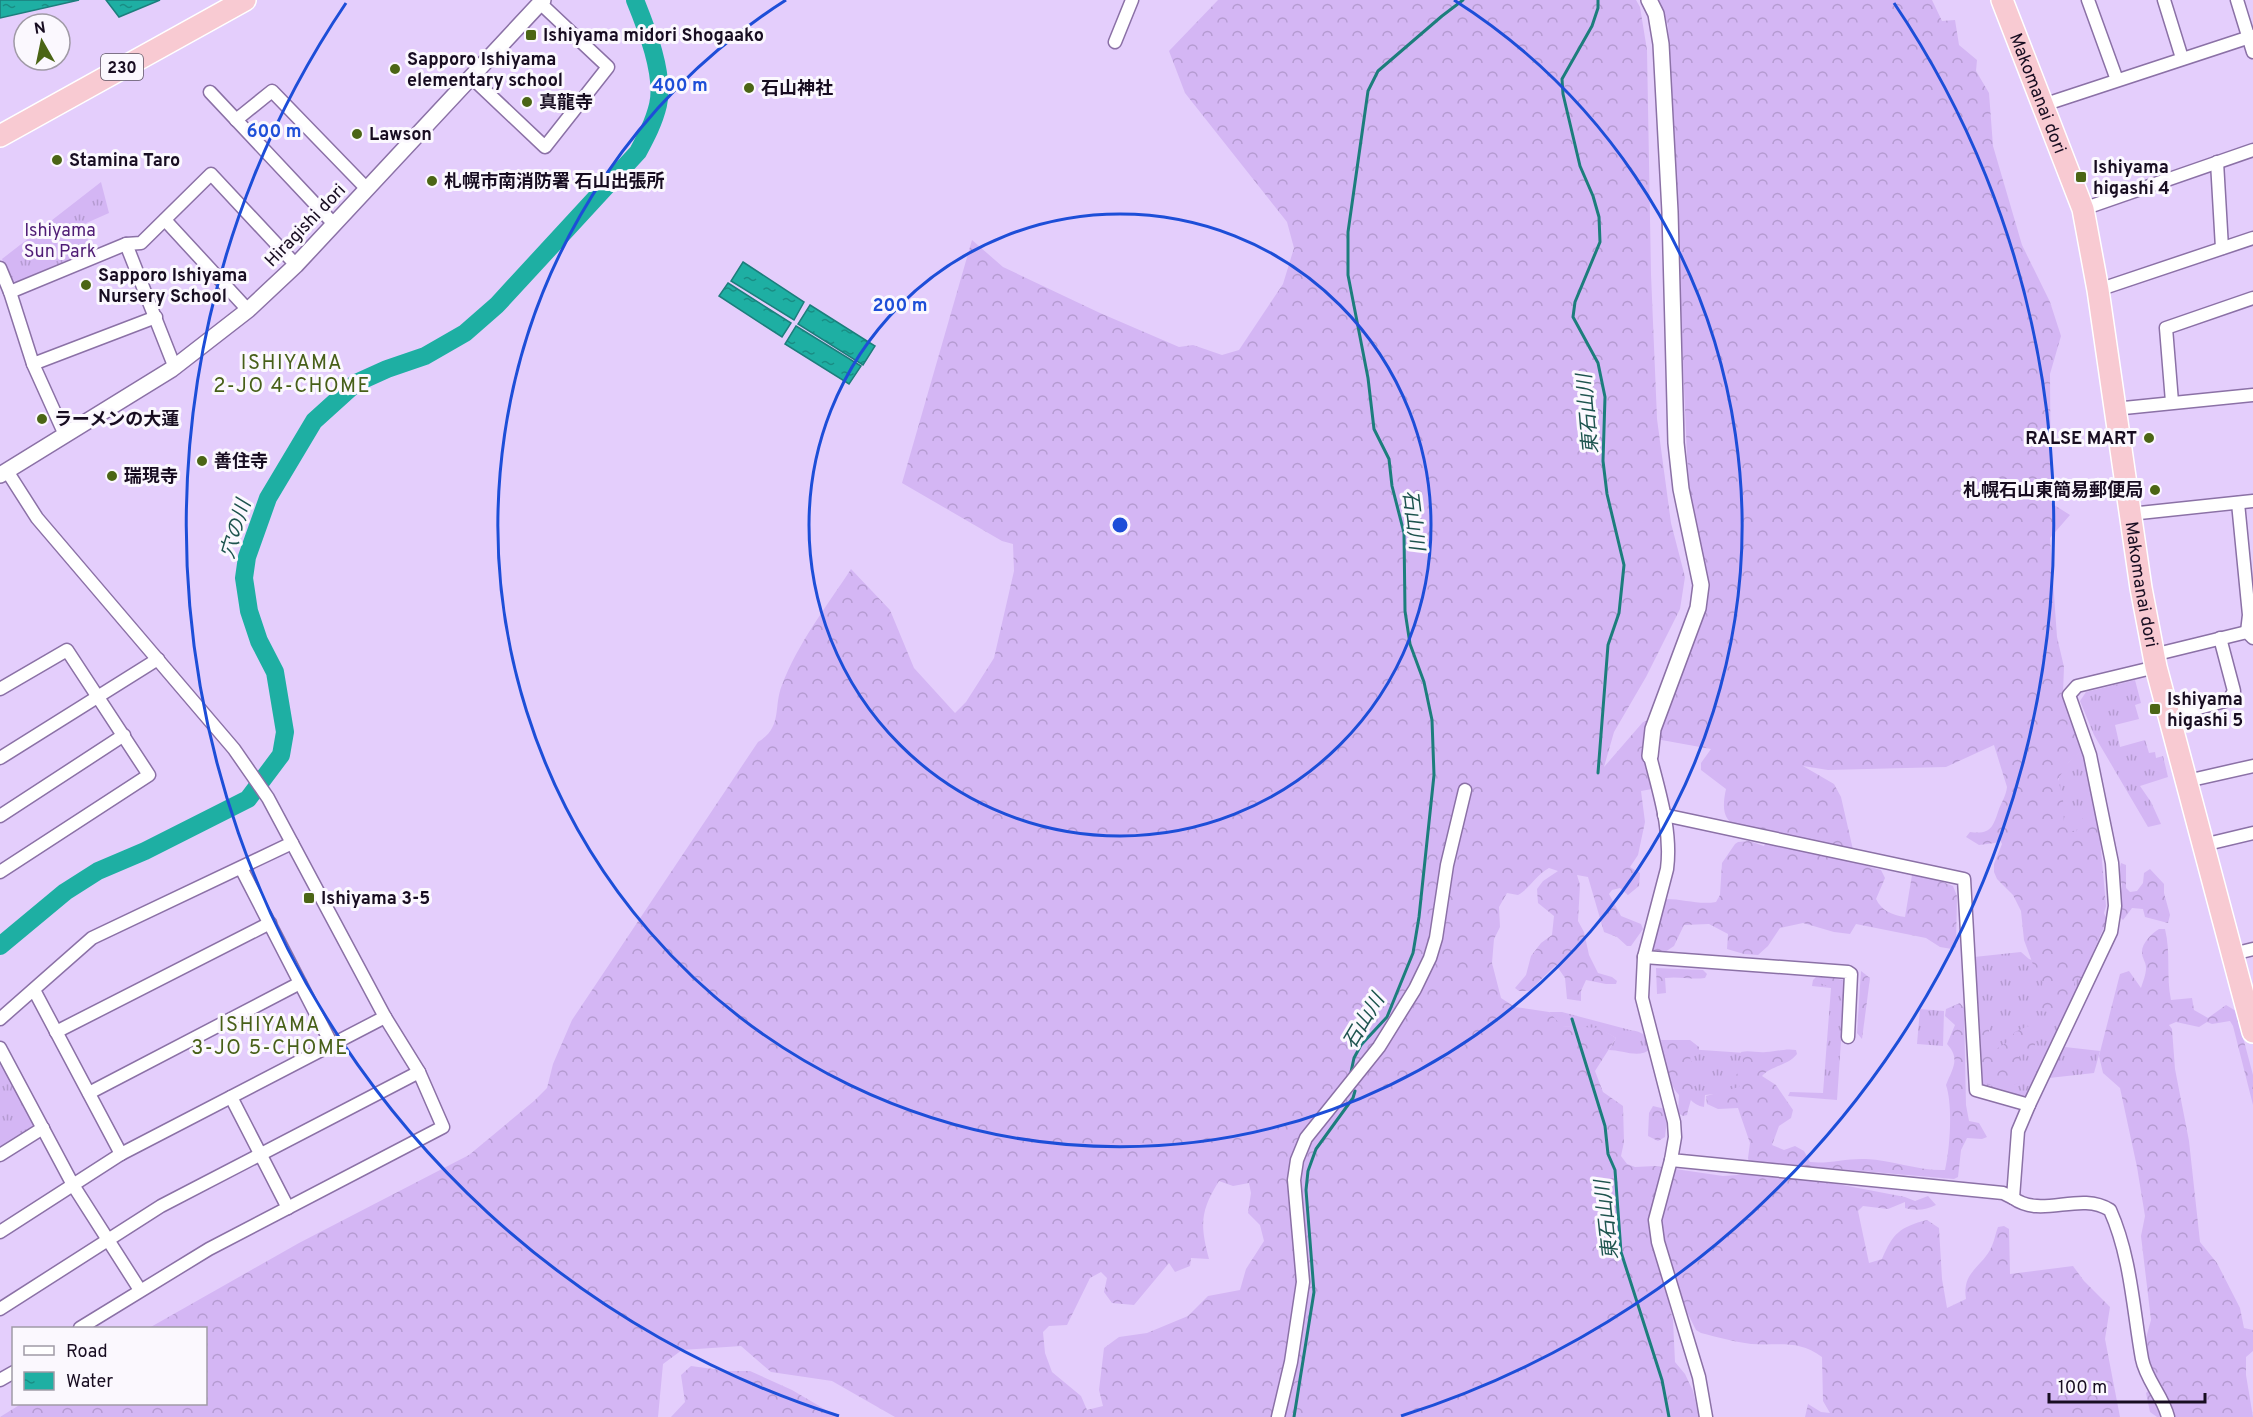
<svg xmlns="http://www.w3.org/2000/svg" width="2253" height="1417" viewBox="0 0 2253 1417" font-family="Overpass,'Noto Sans JP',sans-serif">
  <defs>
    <pattern id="grass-tufts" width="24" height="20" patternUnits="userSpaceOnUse" patternTransform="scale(1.5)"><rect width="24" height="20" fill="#d4b6f4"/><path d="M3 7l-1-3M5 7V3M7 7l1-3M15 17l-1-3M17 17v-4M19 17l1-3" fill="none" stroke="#b59bd1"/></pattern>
    <pattern id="forest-crowns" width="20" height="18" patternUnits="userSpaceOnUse" patternTransform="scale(1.5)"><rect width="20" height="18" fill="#d4b6f4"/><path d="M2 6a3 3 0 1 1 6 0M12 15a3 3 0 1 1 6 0" fill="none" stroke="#b59bd1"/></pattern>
    <pattern id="water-ripples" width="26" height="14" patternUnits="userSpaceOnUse" patternTransform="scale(1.5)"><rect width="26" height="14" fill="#1eafa3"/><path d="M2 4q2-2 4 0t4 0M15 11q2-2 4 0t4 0" fill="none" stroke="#198d84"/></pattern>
  </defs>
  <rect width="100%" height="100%" fill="#e4cefc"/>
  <g fill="url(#grass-tufts)">
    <path d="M101,182L109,213L82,225L92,250L16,282L12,281L2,259Z"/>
    <path d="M2135,680L2141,703L2135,705L2139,719L2115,725L2120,747L2145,740L2149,753L2155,752L2156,758L2163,756L2168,777L2140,786L2151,802L2161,824L2148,827L2094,735L2080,701L2086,692Z"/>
    <path d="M2082,751L2098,815L2078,833H2064C2058,796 2046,776 2082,751Z"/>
    <path d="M2021,952L2029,959L2082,978L2026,1098L1980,1085L1974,957Z"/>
    <path d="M1816,977L1843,980L1845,983L1837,1100L1788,1096L1790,1092L1823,1093L1831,988L1812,986L1813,980Z"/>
    <path d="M1920,1009L1944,1011L1943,1046L1917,1044Z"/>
    <path d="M1549,1012H1562L1630,1030C1643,1032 1648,1035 1650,1049C1640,1059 1622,1050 1609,1050L1616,1038L1600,1029L1560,1026Z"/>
    <path d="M2065,1047L2100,1051L2094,1073L2049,1078Z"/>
    <path d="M1672,1048L1760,1054L1757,1076L1735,1092L1705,1095L1704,1107C1681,1104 1677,1066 1672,1048Z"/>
    <path d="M0,1058L36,1124L33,1128L0,1149Z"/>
  </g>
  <g fill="url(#forest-crowns)" fill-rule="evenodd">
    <path d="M1218,0H1636L1640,7L1647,50L1651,274L1657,419L1671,523L1685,577L1680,609L1646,677L1614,732L1604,767L1643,722L1650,720L1654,783L1652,789L1641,791L1645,822L1638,855L1630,867L1640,873L1639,886L1628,895L1620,888L1612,890L1609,894L1621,916L1641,924L1643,929L1631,946H1627L1617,937L1604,932L1588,877L1577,875L1580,885L1578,921L1584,932L1589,955L1598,973L1612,977L1617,981L1616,984H1606L1586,980L1581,991V1001L1567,999L1565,978L1556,965L1529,991H1519L1515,988L1526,975L1531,956L1541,943L1552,935L1554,916L1538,903L1537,889L1543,881L1558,871L1549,868C1535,876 1530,888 1518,895L1507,893L1499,907L1500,927L1494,939L1492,963L1501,998L1515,1007L1549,1012L1562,1026L1600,1028L1616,1038L1595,1071L1603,1092L1623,1106L1624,1142L1621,1156L1627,1164L1635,1167L1655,1166L1723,1176L1751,1174L1748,1158L1750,1143L1738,1108L1718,1109L1707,1104L1706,1096L1739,1087L1741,1081H1734L1736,1075L1744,1067L1741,1052C1750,1050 1757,1053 1766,1052C1776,1052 1785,1048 1796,1050L1797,1054C1789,1065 1771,1066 1762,1076L1776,1085L1793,1110L1791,1118L1779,1126L1772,1145L1784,1150L1795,1146L1804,1151L1810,1162C1829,1164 1847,1158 1866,1159C1893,1160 1918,1171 1945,1170C1950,1148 1953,1106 1946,1085C1952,1069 1961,1059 1947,1044L1955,1025L1945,1016L1946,1009L1960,1003L1964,1008L1966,1105L1969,1121L1979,1123L1987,1137L1982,1139L1967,1138L1961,1150L1958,1177L1954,1179L1826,1168L1827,1182L1905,1197L1915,1201L1928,1196L1936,1205C1926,1210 1916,1211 1905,1208V1202L1888,1209L1863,1206L1858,1211L1869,1263L1882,1259C1893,1233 1900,1227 1927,1220L1939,1228L1942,1279L1947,1308L1966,1299C1962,1273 1979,1269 1990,1250C1994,1243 1995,1235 1998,1227L2004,1226L2009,1229L2010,1274L2073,1266L2084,1281L2110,1307L2105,1339L2120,1417H1805L1808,1404L1821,1412L1830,1413L1823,1401L1822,1357C1798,1339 1779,1346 1751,1344C1735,1342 1717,1337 1701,1333L1696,1330L1680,1298L1669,1304L1673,1320L1675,1362L1685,1374L1693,1391L1699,1417H895L832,1381L771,1372L741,1346L682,1350L663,1364L658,1417H0L21,1404H206V1328H149L299,1243L469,1155L534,1101L547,1088L553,1064L572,1020L758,742C783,727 773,707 782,685C798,643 827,606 851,569L890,610L914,668L955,713L966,702L994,658L1014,571L1013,544L1002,541L902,483L972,240L1003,267L1100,313L1179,347L1193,345L1222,355L1239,350L1283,284L1294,248L1287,222L1185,93L1169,51ZM1219,1181L1233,1186L1249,1183L1251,1193L1248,1213L1260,1225L1264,1241L1246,1269L1240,1290L1208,1296L1188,1316L1147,1333L1119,1337L1104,1348L1099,1390L1103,1406L1087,1410L1081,1396L1052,1372L1045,1353L1043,1332L1049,1326L1067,1325L1090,1278L1101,1272L1107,1278L1104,1292L1112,1303L1134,1305L1169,1263L1175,1272L1190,1266L1191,1258L1209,1259C1200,1225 1200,1211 1219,1181Z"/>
    <path d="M1659,0H1932L1942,21L1955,20L1959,45L1977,60L1976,71L1989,93L1993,146L2022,245L2050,302L2061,336L2050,374L2051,503L2070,515L2050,538L2057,637L2064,667L2063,693L2082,751L2069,762L2058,779L2063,799L2064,826L2069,832H2076L2087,810L2093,811L2098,815L2106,906L2104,913L2107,920L2082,978L2074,980C2075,997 2071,1004 2057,1013L2040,1011L2036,1007L2043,982L2038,978L2024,940L2021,911L2013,895L1997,879L1994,872V864L2002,844L2000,840L1995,843L1979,845L1966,837L1970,832C1991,835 1993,827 1999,809C2002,801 2006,796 2007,787L1994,745L1946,767L1828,770L1803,766L1834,784L1841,797L1856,863L1881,870L1885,878L1876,899C1882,911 1892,915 1905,917L1912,875L1935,879L1953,886L1957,896L1956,947L1952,949L1940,947L1926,938L1856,924L1850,934L1834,932L1803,923L1780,928L1768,946L1758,955L1744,954L1727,949L1728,934L1709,924L1684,925L1674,946L1662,954L1654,952L1652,947L1660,907L1666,899C1683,899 1699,905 1716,902L1720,895L1722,863L1735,844L1738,842L1749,841L1764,846L1770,833C1738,826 1717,829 1726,789L1701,770V763L1711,749L1656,739L1657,726L1707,607L1708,584L1691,509L1687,455L1668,26Z"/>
    <path d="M2121,863L2126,865V888L2130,892L2137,891L2143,883L2144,873L2150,869L2164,884V893L2170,915L2168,923L2145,917L2143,909L2132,908L2123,920L2118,915L2122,886L2119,871Z"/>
    <path d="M2159,929H2165C2171,953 2166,976 2171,1000L2192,998L2194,1010L2208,1018L2226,1005L2236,1011L2253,1075V1105L2233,1026L2230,1021L2212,1024L2207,1022L2199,1027L2176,1022L2169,1025L2172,1029L2175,1069L2189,1141L2200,1242L2217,1263L2240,1308L2244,1328L2253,1330V1351L2246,1357V1375L2253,1417H2157L2150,1412L2146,1393L2158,1381L2145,1357L2144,1345L2151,1320L2141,1236L2145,1216L2137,1167L2120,1088L2103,1073L2099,1056L2120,974L2129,971L2141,988C2143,981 2146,975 2146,968C2146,962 2142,958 2142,953C2141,944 2152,933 2159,929Z"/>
    <path d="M1656,968L1703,970L1707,974L1705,978C1691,980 1679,976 1665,978L1666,993L1657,994Z"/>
    <path d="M1861,971L1870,978L1862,1039L1857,1033Z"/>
    <path d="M1823,975L1841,980L1843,984L1837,989L1816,982L1819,977Z"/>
    <path d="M1981,1010L1989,1012V1044L1993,1051L2006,1043L2015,1032L2028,1026L2035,1030V1045L2032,1052H2022L2019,1057L2020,1065L2026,1070L2027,1076L2023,1081L2003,1089L1981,1082C1979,1076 1979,1066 1981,1058C1981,1054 1984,1053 1983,1049C1981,1036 1974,1026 1976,1012Z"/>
    <path d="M1661,1040H1690L1699,1047V1050L1694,1051L1690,1059C1701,1078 1691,1096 1687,1115L1683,1116L1678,1113L1679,1095C1666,1081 1664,1059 1661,1040Z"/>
    <path d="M1653,1106L1665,1109L1667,1119L1665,1137L1658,1141L1648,1136L1649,1113Z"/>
    <path d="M691,1366L728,1371H750L792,1390L838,1417H671L685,1402L681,1375Z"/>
  </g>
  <g fill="url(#water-ripples)" stroke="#1c7e7c" stroke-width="1.5">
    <path d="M0,0H79L0,18Z"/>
    <path d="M106,0H160L119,17Z"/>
    <path d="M743,262L804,302L794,320L731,281Z"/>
    <path d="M728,283L791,323L782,337L719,296Z"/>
    <path d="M810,305L875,346L863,365L798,324Z"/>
    <path d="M796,326L861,366L849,384L785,344Z"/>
  </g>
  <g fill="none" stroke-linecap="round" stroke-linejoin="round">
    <g stroke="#1c7e7c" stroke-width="3">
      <path d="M1598,773L1608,645L1619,613L1624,565L1607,494L1603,461L1605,397L1598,363L1573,317L1575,302L1600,242L1599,217L1593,196L1580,166L1563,94L1562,79L1592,26L1598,8V0"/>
      <path d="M1572,1019L1605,1126L1608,1154L1615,1170L1621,1252L1662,1380L1669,1417"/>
      <path d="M1351,1072L1354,1058L1361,1045L1387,1017L1413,953L1419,917L1434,775L1432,720L1424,682L1410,644L1405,611L1404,533L1392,486L1389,459L1374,429L1368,378L1348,275V232L1368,91L1378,71L1442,16L1463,0"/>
      <path d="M1294,1417L1314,1292L1306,1190L1308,1171L1316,1149L1353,1098L1355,1091"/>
    </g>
    <path stroke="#1eafa3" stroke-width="18" d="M0,946L65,892L98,871L145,851L248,799L281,755L285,732L275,672L259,641L249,611L244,578L247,557L268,498L314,421L356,383L387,369L425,356L465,333L497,305L638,152C646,137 654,122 658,105C665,75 646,27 635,0"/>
    <defs>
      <g id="minor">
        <path d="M2088,0L2117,80"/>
        <path d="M2164,0L2182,58"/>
        <path d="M2237,0L2253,52"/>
        <path d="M1115,42L1132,0"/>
        <path d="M471,77L545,147L608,67L540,3"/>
        <path d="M210,92L333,223"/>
        <path d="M2043,105L2253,36"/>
        <path d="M236,120L272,91L367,189"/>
        <path d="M2217,162L2222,248"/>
        <path d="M2083,209L2253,150"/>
        <path d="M165,220L248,310"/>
        <path d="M126,244L175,368"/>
        <path d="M0,268L10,292L33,364L156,317"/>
        <path d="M2098,290L2253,238"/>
        <path d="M10,292L126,244L141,243L211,174L296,265"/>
        <path d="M33,364L65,435"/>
        <path d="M2172,402L2166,328L2253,298"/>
        <path d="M2114,409L2253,395"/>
        <path d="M7,471L37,518L234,749L268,798L385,1017L419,1072L443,1127L209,1249L80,1328"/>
        <path d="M2238,503L2249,615L2247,632"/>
        <path d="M2130,514L2253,501"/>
        <path d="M2153,655L2247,632L2253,638"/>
        <path d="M0,689L67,650L149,775L0,872"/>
        <path d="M2168,716L2229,700L2234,691L2220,638"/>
        <path d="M1650,756C1659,792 1672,831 1667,869L1644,957L1642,998L1674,1122L1675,1137L1671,1160L2003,1193L2013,1198L2018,1131L2029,1105"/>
        <path d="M0,758L158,659"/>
        <path d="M2187,781L2253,766"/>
        <path d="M1664,815L1964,879L1976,1090L2029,1105L2111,932L2115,906L2112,863L2090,755L2069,695L2077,686L2156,667"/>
        <path d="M0,816L124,735"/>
        <path d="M2203,845L2253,833"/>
        <path d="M241,868L332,1045"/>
        <path d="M2233,954L2253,949"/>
        <path d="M1644,957L1848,972L1851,974L1848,1037"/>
        <path d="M34,990L121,1154"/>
        <path d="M0,1019L92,938L292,843"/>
        <path d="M56,1032L270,923"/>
        <path d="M0,1048L73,1185L140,1290"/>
        <path d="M89,1093L300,983"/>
        <path d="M231,1097L288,1208"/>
        <path d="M0,1155L43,1128"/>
        <path d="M1671,1160L1655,1220L1658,1242L1699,1377L1706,1417"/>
        <path d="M2013,1198C2042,1219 2079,1191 2110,1210C2131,1257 2133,1309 2142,1359C2146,1380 2163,1396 2168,1417"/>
        <path d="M0,1232L121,1154L385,1017"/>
        <path d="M0,1309L161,1206L419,1072"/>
        <path d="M0,1380L14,1372"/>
        <path d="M1278,1417L1291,1362L1303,1282L1294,1180L1297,1160L1306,1138L1379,1047L1415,989L1430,958L1436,938L1447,865L1465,790"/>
      </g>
      <g id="tertiary">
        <path d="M1649,0L1656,14L1661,44L1670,212L1676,443L1681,489L1701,585L1698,608L1653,729L1650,756"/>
        <path d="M0,475L172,369L248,310L296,265L543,0"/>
      </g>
      <g id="trunk">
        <path id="s1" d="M2002,0L2083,209L2098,290L2141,588L2156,667L2253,1032"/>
        <path d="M0,136L245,0"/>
      </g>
    </defs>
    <use href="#minor" stroke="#8b71a6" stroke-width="15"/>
    <use href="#tertiary" stroke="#8b71a6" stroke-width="18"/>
    <use href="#trunk" stroke="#fff" stroke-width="24"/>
    <use href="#minor" stroke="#fff" stroke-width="12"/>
    <use href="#tertiary" stroke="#fff" stroke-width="15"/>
    <use href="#trunk" stroke="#f8cad2" stroke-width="21"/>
  </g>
  <g fill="none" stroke="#1d4ed8" stroke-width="3">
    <circle cx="1120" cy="525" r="311"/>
    <path d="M1454 0A622 622 0 1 1 786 0"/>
    <path d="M839 1416A934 934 0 0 1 346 3M1894 3A934 934 0 0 1 1401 1416"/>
  </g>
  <g fill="#4b6515" stroke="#fbf8fe" stroke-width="2">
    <rect x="525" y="29" width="12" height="12" rx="3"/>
    <circle cx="395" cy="69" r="6"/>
    <circle cx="749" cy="88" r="6"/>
    <circle cx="527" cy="102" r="6"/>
    <circle cx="357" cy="134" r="6"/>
    <circle cx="57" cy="160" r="6"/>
    <rect x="2075" y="171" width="12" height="12" rx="3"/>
    <circle cx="432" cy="181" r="6"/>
    <circle cx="86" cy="285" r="6"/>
    <circle cx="42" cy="419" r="6"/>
    <circle cx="2149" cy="438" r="6"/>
    <circle cx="202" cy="461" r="6"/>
    <circle cx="112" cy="476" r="6"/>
    <circle cx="2155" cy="490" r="6"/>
    <rect x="2149" y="703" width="12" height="12" rx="3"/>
    <rect x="303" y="892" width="12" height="12" rx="3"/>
  </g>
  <g text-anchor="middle" stroke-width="6" stroke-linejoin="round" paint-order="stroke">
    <rect fill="#fbf8fe" stroke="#5c5463" stroke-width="1.5" x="101" y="54" width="42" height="26" rx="4.5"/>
    <g font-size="16" font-weight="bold" fill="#180d21">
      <text x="122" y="73">230</text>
    </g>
    <g font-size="18" font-weight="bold" fill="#180d21" stroke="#fbf8fe" text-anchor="start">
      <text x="543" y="41">Ishiyama midori Shogaako</text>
      <text x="407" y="65">Sapporo Ishiyama<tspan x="407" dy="21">elementary school</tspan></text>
      <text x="761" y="94">石山神社</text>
      <text x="539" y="108">真龍寺</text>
      <text x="369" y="140">Lawson</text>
      <text x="69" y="166">Stamina Taro</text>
      <text x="2093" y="173">Ishiyama<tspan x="2093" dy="21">higashi 4</tspan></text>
      <text x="444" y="187">札幌市南消防署 石山出張所</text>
      <text x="98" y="281">Sapporo Ishiyama<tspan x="98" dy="21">Nursery School</tspan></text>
      <text x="54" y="425">ラーメンの大蓮</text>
      <text x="2137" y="444" text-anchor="end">RALSE MART</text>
      <text x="214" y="467">善住寺</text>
      <text x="124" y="482">瑞現寺</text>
      <text x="2143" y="496" text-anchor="end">札幌石山東簡易郵便局</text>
      <text x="2167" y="705">Ishiyama<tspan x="2167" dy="21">higashi 5</tspan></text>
      <text x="321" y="904">Ishiyama 3-5</text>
    </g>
    <g font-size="18" fill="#180d21" stroke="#fbf8fe">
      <text dy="6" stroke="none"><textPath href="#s1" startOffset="100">Makomanai dori</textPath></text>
      <text transform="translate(305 225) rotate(-46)" y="6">Hiragishi dori</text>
      <text dy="6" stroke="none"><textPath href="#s1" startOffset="604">Makomanai dori</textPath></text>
    </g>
    <g font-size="18" fill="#4f1c75" stroke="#fbf8fe">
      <text x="60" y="236">Ishiyama<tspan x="60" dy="21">Sun Park</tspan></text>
    </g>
    <g font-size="20" letter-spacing="1.5" fill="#475f18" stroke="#fbf8fe">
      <text x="292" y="369">ISHIYAMA<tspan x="292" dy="23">2-JO 4-CHOME</tspan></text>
      <text x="270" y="1031">ISHIYAMA<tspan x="270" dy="23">3-JO 5-CHOME</tspan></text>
    </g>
    <g font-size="20" font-style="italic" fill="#1d534e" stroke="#fbf8fe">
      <text transform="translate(1587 414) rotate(-95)" y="7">東石山川</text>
      <text transform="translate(1414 520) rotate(83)" y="7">石山川</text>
      <text transform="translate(235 529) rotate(-73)" y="7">穴の川</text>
      <text transform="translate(1363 1021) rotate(-59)" y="7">石山川</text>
      <text transform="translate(1606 1220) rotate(-96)" y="7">東石山川</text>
    </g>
  </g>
  <circle cx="1120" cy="525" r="9" fill="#1d4ed8" stroke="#fbf8fe" stroke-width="3"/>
  <g font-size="18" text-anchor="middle" font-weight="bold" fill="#1d4ed8" stroke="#fbf8fe" stroke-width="6" stroke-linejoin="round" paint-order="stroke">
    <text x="680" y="91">400 m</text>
    <text x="274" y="137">600 m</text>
    <text x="900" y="311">200 m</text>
  </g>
  <rect x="12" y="1327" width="195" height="78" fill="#fbf8fe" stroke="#a09aa6" stroke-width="1.5"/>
  <rect x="24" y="1346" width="30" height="9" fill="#ffffff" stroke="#a09aa6" stroke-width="1.5"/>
  <text x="66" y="1357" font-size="18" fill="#180d21">Road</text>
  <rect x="24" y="1372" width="30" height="18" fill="url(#water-ripples)" stroke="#a09aa6" stroke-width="1.5"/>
  <text x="66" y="1387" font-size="18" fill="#180d21">Water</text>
  <g transform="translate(42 42) rotate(351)"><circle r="28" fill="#fbf8fe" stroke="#a09aa6" stroke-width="1.5"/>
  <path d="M0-4.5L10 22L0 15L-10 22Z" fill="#4b6515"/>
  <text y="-9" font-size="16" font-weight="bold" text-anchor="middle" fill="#180d21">N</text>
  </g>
  <path d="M2049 1393v9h156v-9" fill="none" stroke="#180d21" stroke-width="3"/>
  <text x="2058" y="1393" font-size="18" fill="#180d21" stroke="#fbf8fe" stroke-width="4.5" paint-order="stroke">100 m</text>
</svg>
